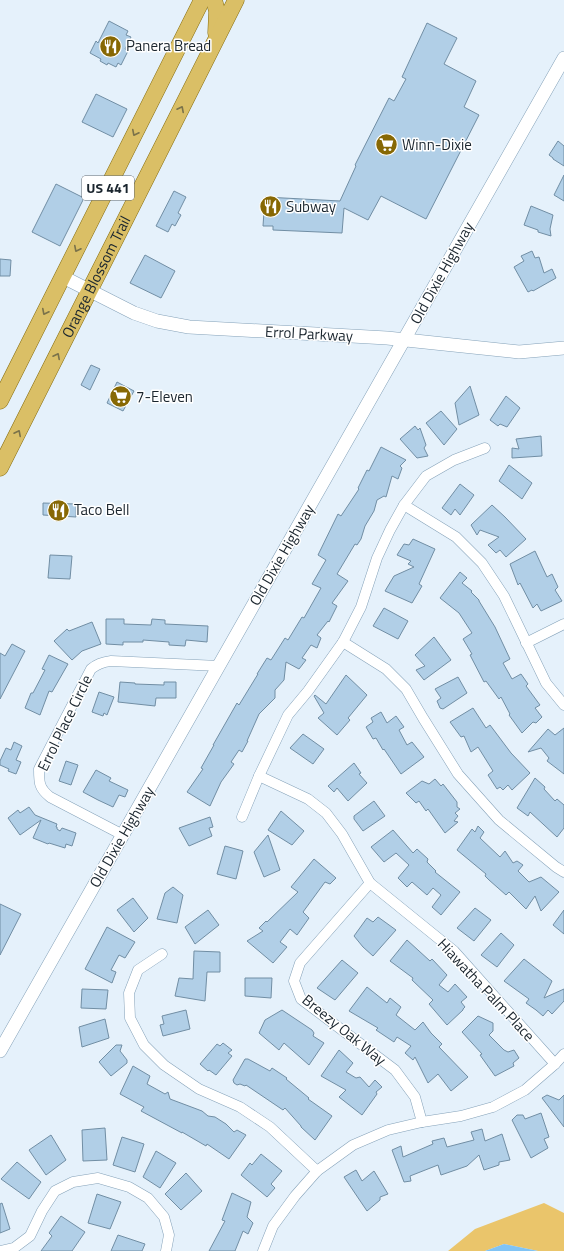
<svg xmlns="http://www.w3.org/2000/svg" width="564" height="1251" viewBox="0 0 564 1251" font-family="'Titillium Web',sans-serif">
  <rect width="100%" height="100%" fill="#e5f1fb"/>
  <path fill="#eac56b" d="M544,1203L564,1213V1251H538L504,1244L485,1251H448L475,1229Z"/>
  <path fill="#80c3f4" d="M504,1244L538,1251H485Z"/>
  <g fill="#b1cfe7" stroke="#718ea4">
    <path d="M109,21L128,31L126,35L131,37L125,49L128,51L121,65L118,63L116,67L108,63L107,65L100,61L101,59L90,53L96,41L98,43Z"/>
    <path d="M427,23L457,38L444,64L476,81L464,107L479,115L426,219L381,196L368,220L344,208L342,233L273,230V226H263L265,197L340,201L356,166L355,165L389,98L394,101L406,79L402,77Z"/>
    <path d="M96,94L127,109L113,137L82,122Z"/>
    <path d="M558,141L564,146V166L553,159V158L549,155Z"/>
    <path d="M564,175V201L554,195Z"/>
    <path d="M56,184L84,198L60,246L32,232Z"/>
    <path d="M174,191L186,197L178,213L181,215L175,226L172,224L168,232L156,226Z"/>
    <path d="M531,206L553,215L550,229L551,236L538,232V230L524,225Z"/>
    <path d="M532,251L535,258L539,257L544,273L552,269L556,278L533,291L532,290L528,292L514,267L524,261L521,256Z"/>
    <path d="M145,255L175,271L161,298L130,283Z"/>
    <path d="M0,259L11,260L10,276H0Z"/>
    <path d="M91,365L100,369L90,390L81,385Z"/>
    <path d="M117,382L134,391L123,411L107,403Z"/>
    <path d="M470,386L479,415L459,425L455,403Z"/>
    <path d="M506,396L520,408L507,427L500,424L498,426L490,420Z"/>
    <path d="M441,411L457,429L444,445L426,423Z"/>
    <path d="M415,426L418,430L420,428L426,445L424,448L428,456L417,458L400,439Z"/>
    <path d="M541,436L542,456L512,458V448L519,449L516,439Z"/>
    <path d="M381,447L406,460L400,466L402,468L398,479L392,476L386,497L384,496L377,500L374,511L365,526L361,539L357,545L355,544L337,574L348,581L332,603L337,606L329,622L328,621L317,635L321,638L317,648L311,645L302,658L306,660L299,669L286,662L284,680L275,690V698L259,714L247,741H248L242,752L239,750L231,762L234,764L221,782L210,806L187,792L203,769L201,768L214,745H213L237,703L239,705L258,674H257L267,658L271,660L285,638L288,640L302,617L304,618L321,588L312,584L326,560L318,555L338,514L341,516L359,489L358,488L367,470L369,471Z"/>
    <path d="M509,465L532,483L522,499L499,481Z"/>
    <path d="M460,484L474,495L460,515L455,509L451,515L442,508Z"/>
    <path d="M43,503L76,504V517L43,515Z"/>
    <path d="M492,505L505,517L526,539L506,557L500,550L496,553L488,545L499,537L480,530L477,535L471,525Z"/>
    <path d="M413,539L435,549L419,584L422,586L412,603L385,591L394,576L414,567L408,564L411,561L397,555L404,544L409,545Z"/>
    <path d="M535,551L547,577L552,574L558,587L555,590L562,601L541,611L537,604L533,608L520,583L518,585L510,564Z"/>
    <path d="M50,555L72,556L70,579L48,578Z"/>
    <path d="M460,572L467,578L462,583L472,591L471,592L479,600V601L495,627L510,659L503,663L512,679L521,674L528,684L526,686L540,705L535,708L542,717L536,723L533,722L522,733L509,715L510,714L501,697L499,699L486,681L484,682L470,655L472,654L463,639L472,633L459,613L440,598Z"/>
    <path d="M384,608L408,621L398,639L373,626Z"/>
    <path d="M106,619H124V624L151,625L152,619L165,620V624L208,626L207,642L186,640L185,646L169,645V642L143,640V642H123V645L106,644Z"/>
    <path d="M92,622L101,644L82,651L72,660L54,641L67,629L69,631Z"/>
    <path d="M434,637L451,660L424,680L416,670L425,666L415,655Z"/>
    <path d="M12,644L25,651L0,699V653L5,656Z"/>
    <path d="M49,655L68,664L52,692L49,691L40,715L25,708L31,693H33L45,670L42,669Z"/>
    <path d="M346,675L367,695L348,718L350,720L337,735L318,718L324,713L314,696L315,695L326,704Z"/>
    <path d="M458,677L467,693L443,709L440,708L437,701L441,698L435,689Z"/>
    <path d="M120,682L135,683V684L164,685V682H176V698H156L155,706L118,702Z"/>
    <path d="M99,692L114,697L107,715L104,713L103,716L92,712Z"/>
    <path d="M473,708L486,728L490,725L511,753L530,773L512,790L508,785L503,790L500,787L497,789L488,775L493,771L478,747L471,752L464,736L461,737L450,722Z"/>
    <path d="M381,712L387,723L396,716L404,727L399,730L407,745L412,742L424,757L401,774L384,749L383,750L376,738L373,739L366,727L373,722L371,718Z"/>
    <path d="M564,728V774L547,761L549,758L541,748L528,752L548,729L555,735Z"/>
    <path d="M303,734L324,749L313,764L290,748Z"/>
    <path d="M14,742L22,746L16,760L21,762L16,774L8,771L9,769L0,765V761L6,748L11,750Z"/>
    <path d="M66,761L78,765L71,785L59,781Z"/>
    <path d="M354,763L361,773L359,774L367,783L348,801L337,788L334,792L328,786Z"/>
    <path d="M96,770L111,778L109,781L128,790L125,797L119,795L113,807L98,800L83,792Z"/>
    <path d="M535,778L545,787L544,789L555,801L557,799L564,805V828L557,837L530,812L528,816L517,808Z"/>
    <path d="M435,779L441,786L443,784L457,802V807L460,809L455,813L458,816L454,821L458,822L445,833L428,809L426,811L419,801L416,803L406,793L422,781L429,784Z"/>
    <path d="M374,801L385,816L363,831L354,819V816Z"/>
    <path d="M29,807L35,815L57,824L56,827H57V829L60,831L62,828L76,833L72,846L66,844L65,848L49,843L48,844L33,838L41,820L20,835L8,818L18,810L20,813Z"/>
    <path d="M281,811L304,831L292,845L268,830Z"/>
    <path d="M210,817L213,827L209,828L212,836L189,846L179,828Z"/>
    <path d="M478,826L484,832L480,838L500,857L505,851L513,863L517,861L523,865L518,871L529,882L541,877L559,892L541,911L535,896L526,909L509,892L506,895L489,880L485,876L486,874L457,850L472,829L475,832Z"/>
    <path d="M393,830L413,853L417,849L428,859L427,862L436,871L435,872L460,892L441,915L432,907L441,895L433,888L427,895L412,882L407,887L398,878L409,865L396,853L384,862L371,847Z"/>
    <path d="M268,835L280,870L264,877L254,852Z"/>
    <path d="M225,846L243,851L236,879L217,874Z"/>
    <path d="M314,859L336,878L330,884L325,882L303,912L309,918L297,935L290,929L280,942L287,947L273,963L247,941L263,931L259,928L266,921L267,922L298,892L291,887Z"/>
    <path d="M173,887L183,895L177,923L157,919L165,893Z"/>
    <path d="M133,898L148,918L134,932L117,910Z"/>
    <path d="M0,904L21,914L0,955Z"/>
    <path d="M475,908L491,920L474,941L457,928Z"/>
    <path d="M208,910L219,925L195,944L185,927Z"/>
    <path d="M564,910V934L553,925Z"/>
    <path d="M378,917L396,930L373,956L363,947L354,936L367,918L373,922Z"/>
    <path d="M107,927L135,942L125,958L119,955L111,970L116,972L112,983L85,969Z"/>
    <path d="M501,933L514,945L497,967L481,955Z"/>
    <path d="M407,940L430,961L432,959L447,975L439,985L448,992L455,984L467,997L461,1002L465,1007L463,1009V1010L447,1025L429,1004L433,1000L412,980L413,978L390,961Z"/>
    <path d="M194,951L220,952V972H207L205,1001L175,996L179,978L193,979Z"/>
    <path d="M524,959L552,981L544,998L564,989V1001L552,1014L548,1010L543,1016L536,1010L526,1003L529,999L504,981Z"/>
    <path d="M342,960L358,973L335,1000L317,988Z"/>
    <path d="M245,978H272L271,998L245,996Z"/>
    <path d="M367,987L387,1003L390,998L401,1007L396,1015L415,1030L423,1022L431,1033L442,1044L439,1047L468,1077L451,1091L438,1074L428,1083L415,1057L413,1060L405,1053L411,1046L397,1037L394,1042L376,1030L378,1028L349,1011Z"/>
    <path d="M82,989L108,990L106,1009L81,1008Z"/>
    <path d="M186,1010L190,1029L163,1036L160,1025L164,1024L162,1016Z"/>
    <path d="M282,1010L312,1030L314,1033L313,1036L324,1043L309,1065L284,1043L279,1050L259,1033L265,1020Z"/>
    <path d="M478,1016L493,1023V1031L489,1035L504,1050L508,1052L514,1050L519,1058L513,1063L514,1066L495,1076L480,1055L482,1054L462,1032Z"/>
    <path d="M105,1019L109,1038L82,1047L79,1027Z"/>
    <path d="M223,1043L232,1050L228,1053L232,1056L216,1075L209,1070L208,1071L200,1064L217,1044L220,1046Z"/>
    <path d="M116,1045H122L120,1051L127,1060V1063L111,1076L99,1062Z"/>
    <path d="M339,1050L353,1063L346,1072L356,1078L360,1077L369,1087L375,1080L382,1087L376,1092L377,1094L362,1115L339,1097L346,1090L321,1076Z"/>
    <path d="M245,1059H248L270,1071L272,1068L287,1078L286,1079L309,1098L308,1099L332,1116L315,1140L301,1127V1126L285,1108L283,1110L246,1085L245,1086L240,1084L237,1085L234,1083L233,1080Z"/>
    <path d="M133,1066L150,1076L147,1084L165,1094L168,1092L170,1099L202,1111L208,1116L215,1117L226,1124L234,1132L237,1130L246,1135L229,1159L207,1144L206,1146L182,1132V1133L141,1111L144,1107L120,1094Z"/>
    <path d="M547,1095L559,1100L564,1095V1127L542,1098Z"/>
    <path d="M541,1113L549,1137L544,1139L548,1148L531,1158L512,1120L517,1115H523L525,1119Z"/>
    <path d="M105,1128L107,1160L83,1161L82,1130Z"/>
    <path d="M482,1129L485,1141L502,1134L510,1160L499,1162V1165L484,1170L479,1155L467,1166L441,1175L438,1165L410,1176L411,1181L404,1182L392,1150L401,1146L403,1157L433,1144L432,1141L444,1138L447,1147L474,1140L471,1132Z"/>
    <path d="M51,1135L66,1160L46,1175L29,1150Z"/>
    <path d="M122,1137L144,1144L135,1172L113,1165Z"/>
    <path d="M156,1151L176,1163L160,1188L143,1177Z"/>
    <path d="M261,1154L282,1171L271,1184L275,1188L267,1197L241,1175L250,1163L252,1165Z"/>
    <path d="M17,1162L41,1182L29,1199L1,1179Z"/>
    <path d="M356,1170L362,1181L374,1171L388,1194L380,1197V1200L367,1211L344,1177Z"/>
    <path d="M186,1173L202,1191L181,1210L165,1194Z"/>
    <path d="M232,1193L251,1202L247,1217L253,1223L248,1234L243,1231L235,1251H209L225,1221L222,1220Z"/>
    <path d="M97,1194L121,1202L110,1229L88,1223Z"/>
    <path d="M2,1203L10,1229L0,1233V1204Z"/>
    <path d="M61,1216L85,1232L72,1251H41L52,1236L49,1233Z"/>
    <path d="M118,1235L145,1244L142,1251H111Z"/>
  </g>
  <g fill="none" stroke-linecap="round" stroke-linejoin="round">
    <defs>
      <g id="minor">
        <path d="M404,505L456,537L482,563L504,596L546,683L564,705"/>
        <path d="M343,642L386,669L406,689L423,718L458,774L499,820L556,867L564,872"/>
        <path d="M526,643L564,624"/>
        <path d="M259,776L308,799L326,813L342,834L370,883L454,951L555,1064"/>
        <path d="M242,817L259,776L288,715L308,691L343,642L361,607L377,558L390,530L404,505L426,476L454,460L485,448"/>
        <path d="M123,835L50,797C39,788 39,783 39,769L91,669C97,664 102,662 111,661L219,666"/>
        <path d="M370,883L300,963L294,981L301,999L395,1070L415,1097L422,1122"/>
        <path d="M162,954L138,970L129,993L130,1018L144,1045L164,1065L199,1089L240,1107L270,1127L317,1171"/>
        <path d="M0,1251L14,1248L30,1236L42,1211L55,1191L73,1182L98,1178L129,1187L148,1198L164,1217L169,1235L166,1251"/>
        <path d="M263,1251L273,1226L295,1196L317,1171L353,1145L388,1130L422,1122L461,1116L493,1107L525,1090L555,1064L564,1054"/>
      </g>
      <g id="tertiary">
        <path d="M63,277L134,313L157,321L189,327L387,338L519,352L564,348"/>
        <path d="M0,1051L564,58"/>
      </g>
      <g id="primary">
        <path d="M214,0L217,11L216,33"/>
        <path d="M0,401L202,0"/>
        <path id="s1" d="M0,468L236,0"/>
      </g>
    </defs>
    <use href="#minor" stroke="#85a2b9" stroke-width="11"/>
    <use href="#tertiary" stroke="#85a2b9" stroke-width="14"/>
    <use href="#primary" stroke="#876e10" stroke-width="17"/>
    <use href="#minor" stroke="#fff" stroke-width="10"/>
    <use href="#tertiary" stroke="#fff" stroke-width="13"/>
    <use href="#primary" stroke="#dabf66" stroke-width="16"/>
  </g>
  <defs><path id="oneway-chevron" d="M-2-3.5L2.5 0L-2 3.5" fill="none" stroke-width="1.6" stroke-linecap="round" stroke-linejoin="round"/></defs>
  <g stroke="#7a724a">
    <use href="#oneway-chevron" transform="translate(181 109) rotate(-63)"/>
    <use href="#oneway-chevron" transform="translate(135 133) rotate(117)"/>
    <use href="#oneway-chevron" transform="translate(77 249) rotate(117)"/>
    <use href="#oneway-chevron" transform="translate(45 312) rotate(117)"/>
    <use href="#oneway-chevron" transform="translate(57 356) rotate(-63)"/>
    <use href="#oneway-chevron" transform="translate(18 433) rotate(-63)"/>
  </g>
  <defs>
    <symbol id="restaurant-disc" viewBox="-11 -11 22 22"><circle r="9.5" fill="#876804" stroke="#fff"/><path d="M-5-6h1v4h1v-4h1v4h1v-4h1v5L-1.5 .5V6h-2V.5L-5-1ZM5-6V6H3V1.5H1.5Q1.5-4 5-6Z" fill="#fff"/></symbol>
    <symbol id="supermarket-disc" viewBox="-11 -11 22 22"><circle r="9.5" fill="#876804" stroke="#fff"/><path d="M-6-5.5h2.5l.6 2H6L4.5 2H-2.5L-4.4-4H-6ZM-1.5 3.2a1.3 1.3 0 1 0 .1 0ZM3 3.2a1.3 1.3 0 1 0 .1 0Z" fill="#fff"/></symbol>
  </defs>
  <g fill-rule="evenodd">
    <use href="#restaurant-disc" x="98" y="34" width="25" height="25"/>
    <use href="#supermarket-disc" x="374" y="132" width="25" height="25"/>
    <use href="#restaurant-disc" x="258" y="194" width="25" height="25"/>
    <use href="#supermarket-disc" x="108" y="384" width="25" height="25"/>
    <use href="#restaurant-disc" x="46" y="498" width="25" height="25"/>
  </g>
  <g text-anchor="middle" stroke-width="3" stroke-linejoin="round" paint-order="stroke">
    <rect fill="#fff" stroke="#5f666d" stroke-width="1" x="82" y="176" width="52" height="24" rx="3"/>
    <g font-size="14" font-weight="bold" fill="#1a252e">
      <text x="108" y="193">US 441</text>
    </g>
    <g font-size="15" fill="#1a252e" stroke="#fff" text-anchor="start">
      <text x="126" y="51">Panera Bread</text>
      <text x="402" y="150">Winn-Dixie</text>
      <text x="286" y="212">Subway</text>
      <text x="136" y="402">7-Eleven</text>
      <text x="74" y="515">Taco Bell</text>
    </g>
    <g font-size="15" fill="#1a252e" stroke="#fff">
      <text transform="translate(442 273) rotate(-61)" y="5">Old Dixie Highway</text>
      <text dy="5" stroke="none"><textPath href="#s1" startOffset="214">Orange Blossom Trail</textPath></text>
      <text transform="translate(309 334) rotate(3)" y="5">Errol Parkway</text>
      <text transform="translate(282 555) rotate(-60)" y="5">Old Dixie Highway</text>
      <text transform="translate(65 723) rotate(-64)" y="5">Errol Place Circle</text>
      <text transform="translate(122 837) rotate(-60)" y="5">Old Dixie Highway</text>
      <text transform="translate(486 990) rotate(47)" y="5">Hiawatha Palm Place</text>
      <text transform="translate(344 1030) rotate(39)" y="5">Breezy Oak Way</text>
    </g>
  </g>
</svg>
